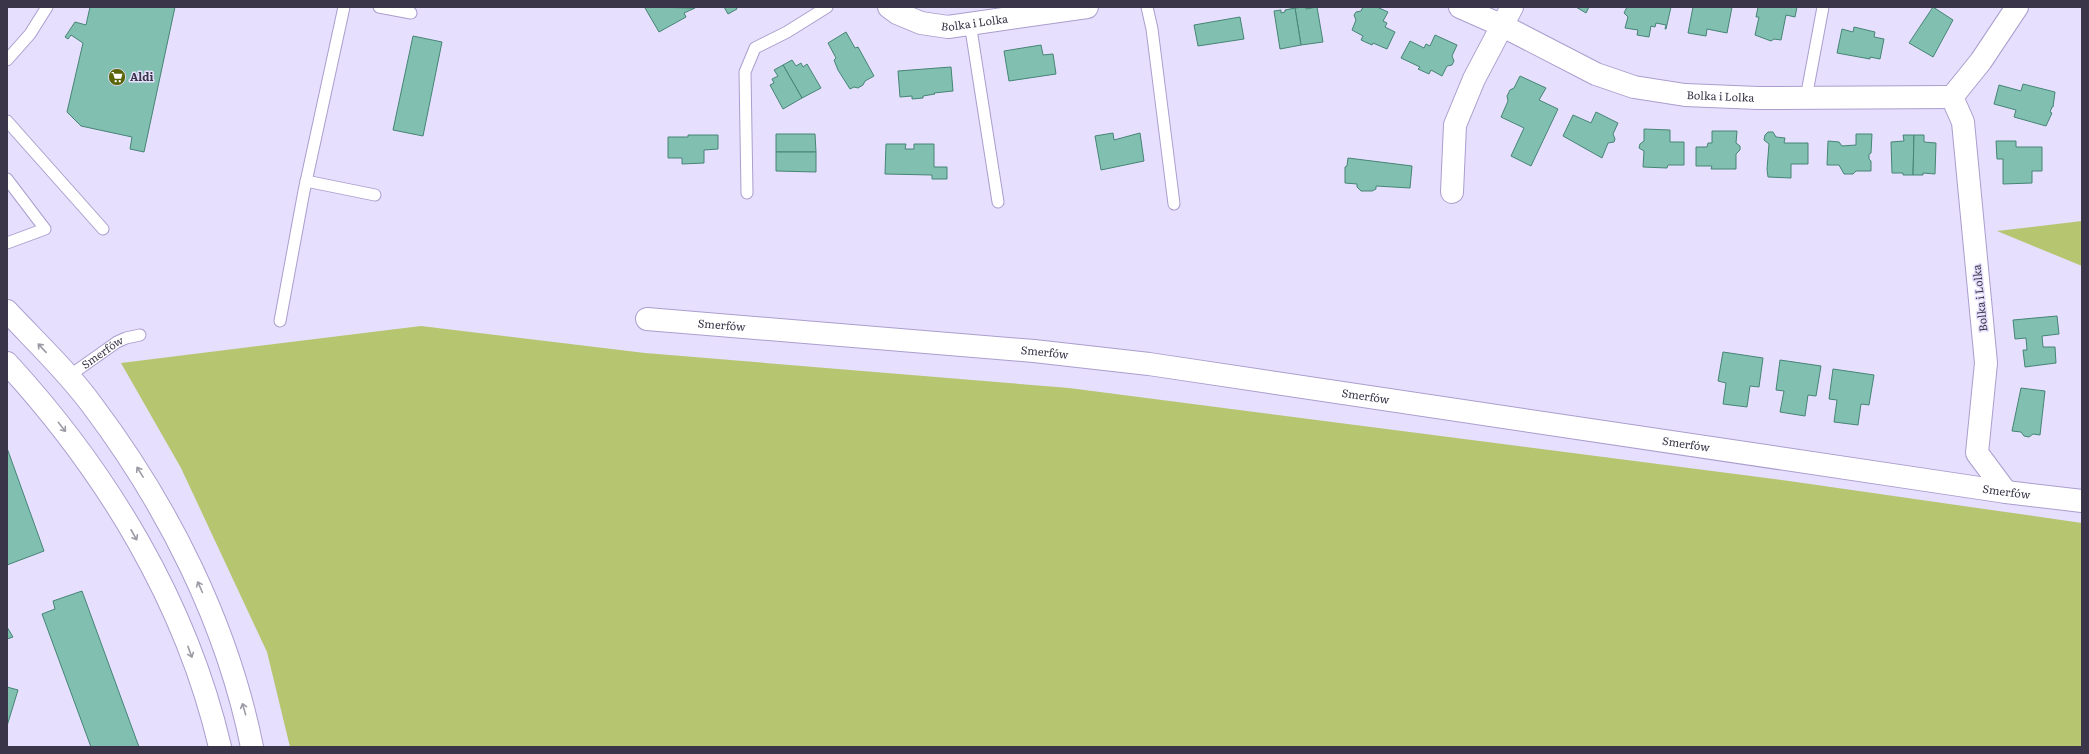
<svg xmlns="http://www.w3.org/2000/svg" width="2089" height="754" viewBox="0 0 2089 754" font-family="Literata,serif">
  <rect width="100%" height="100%" fill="#e6dffd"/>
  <g fill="#b6c56f">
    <path d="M2082,221V266L1997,231Z"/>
    <path d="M421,326L645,353L1069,388L1789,481L2082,523V747H290L267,652L181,468L121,363Z"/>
  </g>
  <g fill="#81c0b0" stroke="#468476">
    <path d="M90,7H175L144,152L130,149L132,137L81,126L67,112L83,43L71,35L68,39L65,37L75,22L86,25Z"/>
    <path d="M724,7H736L737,9L728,14Z"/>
    <path d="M1305,7L1306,9L1317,7L1323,42L1301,45L1295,8Z"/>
    <path d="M1363,7H1377L1388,12L1383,21L1387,23L1385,27L1395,32L1387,49L1373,43L1372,45L1361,40L1363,36L1352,30L1356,20L1354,15L1356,12L1361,11Z"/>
    <path d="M1576,7H1589L1586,13Z"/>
    <path d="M1627,7H1671L1666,29H1665L1666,25L1656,23L1655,27L1651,26L1649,37L1637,35L1638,30L1625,28L1628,17L1624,13Z"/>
    <path d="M1693,7H1732L1727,33L1707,29L1706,36L1688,33Z"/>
    <path d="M1758,7H1797L1795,17L1786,15L1781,40L1774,39L1771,41L1755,35L1759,17H1756Z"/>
    <path d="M1933,7L1953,20L1933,57L1909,43Z"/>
    <path d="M645,8L646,7L695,8L684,13L686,17L659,32Z"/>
    <path d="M1295,8L1301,45L1280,49L1274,11L1281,10V13L1285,12V10Z"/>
    <path d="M1240,17L1244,39L1198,46L1194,25Z"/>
    <path d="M1854,27L1875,32L1874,37L1884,39L1880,59L1870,57V59L1837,53L1842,29L1853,32Z"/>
    <path d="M846,32L855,48L858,47L874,76L865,81L863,85L858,88L854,87L850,89L838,70L834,60L836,58L828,43Z"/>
    <path d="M1435,35L1457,45L1452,56L1454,61L1452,65L1447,66L1442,76L1431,70L1429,74L1418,69L1420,67L1401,58L1410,41L1424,48L1426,44L1430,46Z"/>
    <path d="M413,36L442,42L423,136L393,130Z"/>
    <path d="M1041,45L1043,55L1053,54L1056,74L1009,81L1004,51Z"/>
    <path d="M792,60L796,66L801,63L803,67L807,64L821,88L802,98L783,65Z"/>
    <path d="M783,65L802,98L783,109L770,85L774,83L772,79L778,76L774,70Z"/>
    <path d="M951,67L953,91L934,93L935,94L923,96V98L912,99V96L900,97L898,71Z"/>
    <path d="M1520,76L1546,88L1539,100L1558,109L1531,166L1511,156L1524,128L1501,117L1508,101L1507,96L1510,90L1514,88Z"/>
    <path d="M2023,84L2055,92L2053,107H2052L2050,112L2052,113L2046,126L2014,117L2016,110L1994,104L1999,85L2021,91Z"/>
    <path d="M1596,112L1618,123L1613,134L1615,139L1614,142L1608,143L1602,158L1563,136L1573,115L1591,123Z"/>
    <path d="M1644,129L1670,130V142H1684V165H1668L1667,168L1643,167L1644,151L1639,148L1640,144L1644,141Z"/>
    <path d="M1712,131H1737L1736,143L1740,146V150L1736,154V169H1711L1712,166H1696V147H1707L1708,143H1712Z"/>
    <path d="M1768,132H1773L1776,137L1785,138L1784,143H1808V164H1791V178L1768,177L1767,169L1769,144L1764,140L1765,135Z"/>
    <path d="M1113,133L1114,140L1140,133L1144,161L1101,170L1095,136Z"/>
    <path d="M776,134H815L816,152H776Z"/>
    <path d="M1856,134H1872L1871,153L1869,154V159L1871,161V171H1856L1853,174H1844L1839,165H1827L1828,141L1839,142L1842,146L1856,145Z"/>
    <path d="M688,135H718V149L704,150V163L682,164V158H668V137H688Z"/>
    <path d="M1903,135H1914L1913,175H1903V173H1892L1891,142L1904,141Z"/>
    <path d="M1914,135H1924V142L1936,143L1935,174L1923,173V175H1913Z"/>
    <path d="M1996,141H2016V147H2042V171H2032V183L2003,184V159H1997Z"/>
    <path d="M886,144H906L905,149H914V144H934V167H947V179H932V175L885,174Z"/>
    <path d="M776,152H816V172L776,171Z"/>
    <path d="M1348,158L1412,166L1410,188L1376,186V189L1372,191H1361L1357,187V184L1345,183V167L1347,166Z"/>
    <path d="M2057,316L2059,334L2042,336L2043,347H2055L2056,363L2025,367L2023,350H2027L2026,338L2015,339L2013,320Z"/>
    <path d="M1723,352L1763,358L1759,387L1750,386L1747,407L1723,404L1726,383L1718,381Z"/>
    <path d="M1780,360L1821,366L1816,396L1808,395L1805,416L1780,412L1784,391L1776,390Z"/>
    <path d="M1833,369L1874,375L1869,405L1861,404L1858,425L1834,422L1837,400L1829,399Z"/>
    <path d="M2021,388L2045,391L2040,435L2033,434L2029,437L2024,436L2021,432L2012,431Z"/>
    <path d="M7,448L44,551L7,565Z"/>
    <path d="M82,591L139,747H91L42,614L55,609L53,601Z"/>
    <path d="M7,627L13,637L7,639Z"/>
    <path d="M7,687L18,690L7,726Z"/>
  </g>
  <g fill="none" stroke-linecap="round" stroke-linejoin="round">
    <defs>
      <g id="service">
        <path d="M379,7L411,13"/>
        <path d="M1147,7L1152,29L1174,204"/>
        <path d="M970,23L998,202"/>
        <path d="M7,60L30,34L47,7"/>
        <path d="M1806,98L1823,7"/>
        <path d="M7,121L103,229"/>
        <path d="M7,179L45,229L7,243"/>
        <path d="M306,181L375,195"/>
        <path d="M747,193L745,72L755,48L787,32L827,7"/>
        <path d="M280,321L304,191L344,7"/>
        <path id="s1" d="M69,376L117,342L126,338L140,335"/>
      </g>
      <g id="minor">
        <path id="s2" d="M889,7L897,13L921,23L948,27L1087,7"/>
        <path id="s3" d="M1460,7L1503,26L1596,74L1634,87L1685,95L1758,98L1952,97"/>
        <path d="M1452,192L1455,125L1474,79L1512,7"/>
        <path id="s4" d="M647,319L1034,351L1149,364L2006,492L2082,501"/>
        <path d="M2006,492L1977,453L1986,363L1963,122L1952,97L1981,61L2017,7"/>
      </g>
      <g id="secondary">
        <path d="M7,311C36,342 67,371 92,405C168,506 227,623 252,747"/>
        <path d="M7,363C107,472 186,602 220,747"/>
      </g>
    </defs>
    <use href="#service" stroke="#ab9ece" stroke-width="13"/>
    <use href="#minor" stroke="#ab9ece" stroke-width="24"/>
    <use href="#secondary" stroke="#ab9ece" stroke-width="24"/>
    <use href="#service" stroke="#fff" stroke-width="11"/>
    <use href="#minor" stroke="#fff" stroke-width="22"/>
    <use href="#secondary" stroke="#fff" stroke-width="22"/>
  </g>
  <defs><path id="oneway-shaft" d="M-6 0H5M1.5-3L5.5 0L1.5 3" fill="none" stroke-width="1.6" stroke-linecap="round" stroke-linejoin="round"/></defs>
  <g stroke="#9c9aa4">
    <use href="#oneway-shaft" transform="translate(42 348) rotate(-133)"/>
    <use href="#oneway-shaft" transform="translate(62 427) rotate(52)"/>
    <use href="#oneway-shaft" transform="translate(140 472) rotate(-122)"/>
    <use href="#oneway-shaft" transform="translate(134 535) rotate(61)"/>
    <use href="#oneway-shaft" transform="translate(200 587) rotate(-114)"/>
    <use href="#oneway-shaft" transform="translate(190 652) rotate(70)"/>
    <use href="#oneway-shaft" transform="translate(244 709) rotate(-106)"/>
  </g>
  <defs>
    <symbol id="supermarket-disc" viewBox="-11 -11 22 22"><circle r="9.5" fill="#5a6507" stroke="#e6dffd"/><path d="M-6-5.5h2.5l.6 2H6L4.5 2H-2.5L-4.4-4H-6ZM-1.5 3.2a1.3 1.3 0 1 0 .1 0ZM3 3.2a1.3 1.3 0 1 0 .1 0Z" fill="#fff"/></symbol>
  </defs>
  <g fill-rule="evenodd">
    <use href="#supermarket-disc" x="107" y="67" width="20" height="20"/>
  </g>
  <g text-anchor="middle" stroke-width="3" stroke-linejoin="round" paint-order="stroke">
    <g font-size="11" fill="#3a3548" stroke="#e6dffd">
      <text dy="4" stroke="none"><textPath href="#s2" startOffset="90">Bolka i Lolka</textPath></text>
      <text dy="4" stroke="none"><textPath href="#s3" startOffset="279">Bolka i Lolka</textPath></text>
      <text transform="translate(1980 298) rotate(-96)" y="4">Bolka i Lolka</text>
      <text dy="4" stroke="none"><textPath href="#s4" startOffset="75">Smerfów</textPath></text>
      <text dy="4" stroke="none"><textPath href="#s1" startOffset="41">Smerfów</textPath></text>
      <text dy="4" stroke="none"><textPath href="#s4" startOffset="399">Smerfów</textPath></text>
      <text dy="4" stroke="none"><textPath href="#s4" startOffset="723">Smerfów</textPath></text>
      <text dy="4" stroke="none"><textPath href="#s4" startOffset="1047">Smerfów</textPath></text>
      <text dy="4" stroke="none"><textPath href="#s4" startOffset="1371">Smerfów</textPath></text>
    </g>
    <g font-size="11" font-weight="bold" fill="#3a3548" stroke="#e6dffd" text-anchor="start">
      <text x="130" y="81">Aldi</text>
    </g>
  </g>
  <rect width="2089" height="754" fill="none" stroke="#3a3548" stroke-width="16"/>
</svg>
